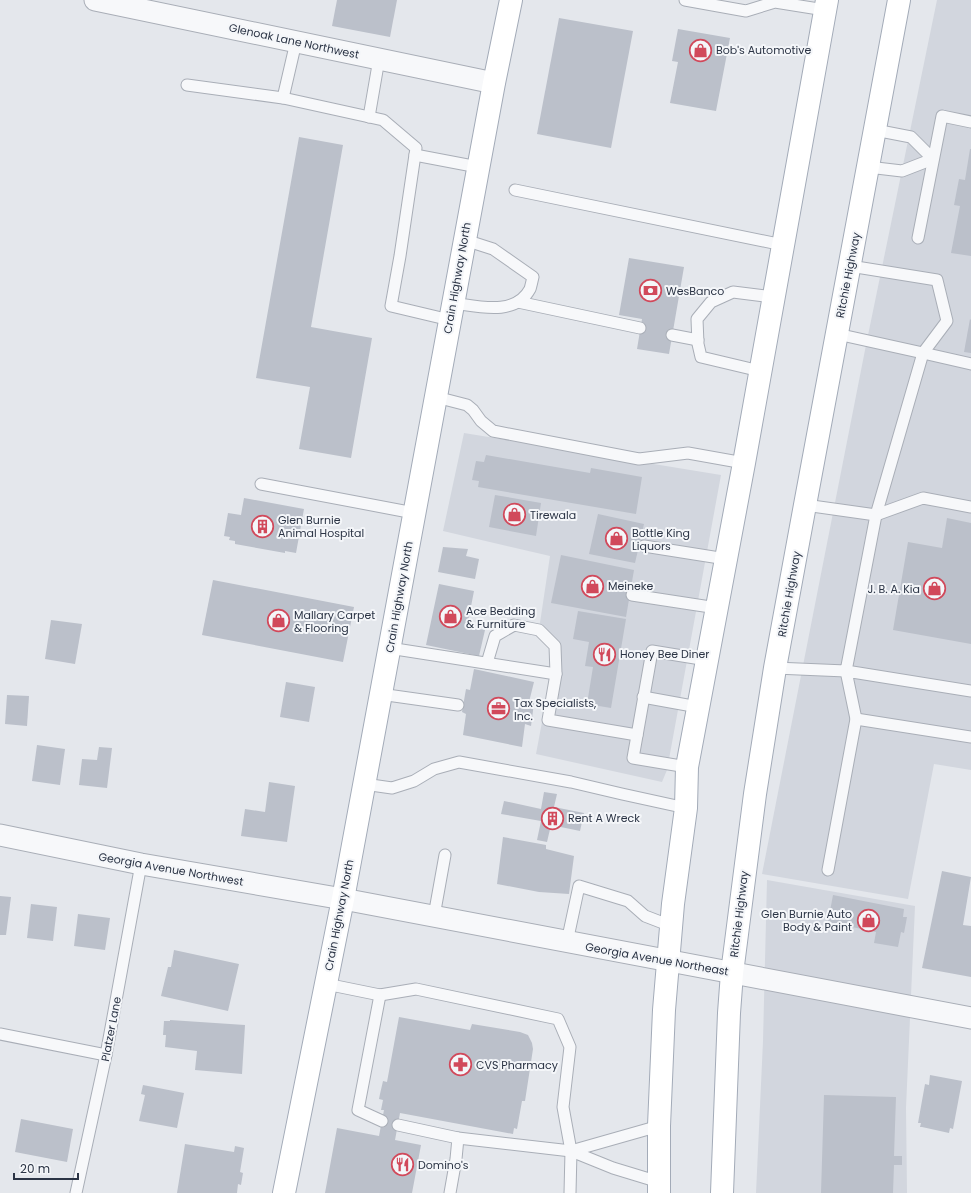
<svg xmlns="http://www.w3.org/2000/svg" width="971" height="1193" viewBox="0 0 971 1193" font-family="Poppins,sans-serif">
  <rect width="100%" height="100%" fill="#e4e7ec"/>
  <g fill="#d2d6de">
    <path d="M937,0H971V770L934,764L908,899L762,874L866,345Z"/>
    <path d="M464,433L721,475L667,770L662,782L536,754L557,642L538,636L550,556L443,531Z"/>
    <path d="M767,880L915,906L906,1108L907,1193H756L763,1041Z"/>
  </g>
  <g fill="#bbc0ca">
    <path d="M337,0H397L390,37L332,26Z"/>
    <path d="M559,18L633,31L611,148L537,134Z"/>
    <path d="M678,29L730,38L716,111L670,103L678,62L672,61Z"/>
    <path d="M299,137L343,145L311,327L372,338L351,458L299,449L310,387L256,378Z"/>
    <path d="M970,149H971V256L951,253L960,206L954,205L959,179L965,180Z"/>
    <path d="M629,258L684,267L669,354L637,349L642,319L619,315Z"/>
    <path d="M970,319L971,320V353L964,352Z"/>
    <path d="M486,455L590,473L591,468L642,477L636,514L478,487L479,481L472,480L476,461L484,462Z"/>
    <path d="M495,495L541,503L536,536L489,527Z"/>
    <path d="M244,498L304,509L296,553L285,551V553L235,544V541L229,540L230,537L224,536L228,513L241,515Z"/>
    <path d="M598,514L644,524L635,563L589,554Z"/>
    <path d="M947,518L971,523V644L893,630L908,542L942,548Z"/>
    <path d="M443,547L468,549L466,556L479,559L475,579L438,572Z"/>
    <path d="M561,555L634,570L626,617L551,603Z"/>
    <path d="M213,580L354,607L343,662L202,635Z"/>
    <path d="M439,584L474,591L467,627L485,630L479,656L426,645Z"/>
    <path d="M578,611L626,619L611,708L587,704L593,667L585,666L589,642L573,639Z"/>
    <path d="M51,620L82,624L75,664L45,659Z"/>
    <path d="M474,669L534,682L529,702L534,703L531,726L525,724L522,747L463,735L466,714L462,712L466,689L470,690Z"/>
    <path d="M286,682L315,687L309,722L280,717Z"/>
    <path d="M7,695L29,696L27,726L5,724Z"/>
    <path d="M37,745L65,749L60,785L32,781Z"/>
    <path d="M99,747L112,748L107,788L79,785L82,759L97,760Z"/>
    <path d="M269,782L295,786L287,842L241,836L245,809L265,812Z"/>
    <path d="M544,792L557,794L554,807L584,813L580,831L551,825L547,842L537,840L541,821L501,814L504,801L541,809Z"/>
    <path d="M503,837L546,845V849L574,856L569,894L539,892L497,884Z"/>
    <path d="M942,871L971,877L963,925L971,926V977L922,968Z"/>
    <path d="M833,895L904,909L903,917H907L904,933L901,932L898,947L874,943L876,932L828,922Z"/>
    <path d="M0,896L11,897L6,935H0Z"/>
    <path d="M31,904L57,907L53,941L27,938Z"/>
    <path d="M78,914L110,918L105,950L74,946Z"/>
    <path d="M174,950L239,964L228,1011L161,996L168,967H171Z"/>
    <path d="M399,1017L470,1030L472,1024L520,1032L528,1035L532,1043L533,1049L525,1101H522L517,1129L514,1128L513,1134L400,1113L395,1140L421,1145L412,1193H325L337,1128L379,1136L384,1110H381L383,1100L379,1099L380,1094L383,1081L387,1082Z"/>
    <path d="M170,1020L245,1025L242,1074L195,1070L197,1051L165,1047L166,1035H163L164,1021H170Z"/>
    <path d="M930,1075L962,1081L953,1129L950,1128L949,1133L922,1127H920L921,1123H918L925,1084L929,1085Z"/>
    <path d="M143,1085L184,1093L177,1128L139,1121L145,1095L141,1094Z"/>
    <path d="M824,1095L896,1097L894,1156H902V1165H894L893,1193H821Z"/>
    <path d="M21,1119L73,1129L67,1162L15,1152Z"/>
    <path d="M185,1144L234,1152L235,1146L244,1148L240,1172L243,1173L241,1185L238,1184L237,1193H177Z"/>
  </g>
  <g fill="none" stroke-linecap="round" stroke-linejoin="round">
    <defs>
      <g id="service">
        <path d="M685,0L746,11L775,2L825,10"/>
        <path d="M296,42L283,98L383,120L416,148L400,256L391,306L450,320"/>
        <path d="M187,85L283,98"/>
        <path d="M369,117L379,59"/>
        <path d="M415,155L478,167"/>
        <path d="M868,167L902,171L933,159L911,137L875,130"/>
        <path d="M515,190L783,245"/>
        <path d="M918,238L942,116L971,122"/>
        <path d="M518,302L640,328"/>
        <path d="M453,303C477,306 515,317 530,289C531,286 532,281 533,277L493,249L465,240"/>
        <path d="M837,334L923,353L947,321L937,280L850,266"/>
        <path d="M672,335L698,340"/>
        <path d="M760,371L701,357L698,344L697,319L711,302L733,292L773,297"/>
        <path d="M436,397L467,405L473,410L481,421L493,431L639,459L688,453L744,463"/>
        <path d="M261,484L414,513"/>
        <path d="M876,515L923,353L971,364"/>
        <path d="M876,515L923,498L971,507"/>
        <path d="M644,546L726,559"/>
        <path d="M632,595L717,608"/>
        <path d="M389,648L556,674"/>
        <path d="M487,663L495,636L514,625L539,630L555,646L556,674L548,720L637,735"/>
        <path d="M775,668L846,671L876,515L805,505"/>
        <path d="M380,694L458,705"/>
        <path d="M643,697L698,707"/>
        <path d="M856,719L971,737"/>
        <path d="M687,767L633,758L652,651L707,660"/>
        <path d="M364,784L392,788L414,781L434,769L459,762L571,782L622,794L686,808"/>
        <path d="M828,870L856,719L846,671L971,691"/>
        <path d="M434,916L445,855"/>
        <path d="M567,942L579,886L628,901L645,916L671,926"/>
        <path d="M326,984L380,995L416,989L558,1019L570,1047L563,1107L571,1151L570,1193"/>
        <path d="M380,995L358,1110L382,1121"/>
        <path d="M0,1034L106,1055"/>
        <path d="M398,1125L458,1138L571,1151L613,1168L659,1182"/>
        <path d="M571,1151L659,1126"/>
        <path d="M76,1193L106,1055L141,864"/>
        <path d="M450,1193L456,1159L458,1138"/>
      </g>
      <g id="minor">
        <path d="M95,0L494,83"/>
        <path d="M0,835L141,864L343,899L971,1018"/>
      </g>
      <g id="primary">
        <path d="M284,1193L343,899L494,83L511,0"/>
        <path d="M659,1193V1126L664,1010L673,904L686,808L687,767L744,463L827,0"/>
        <path d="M722,1193L729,1013L732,973L755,794L775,668L805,505L899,0"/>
      </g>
    </defs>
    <use href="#service" stroke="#a9aeb7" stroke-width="13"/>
    <use href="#minor" stroke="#a9aeb7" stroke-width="23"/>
    <use href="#primary" stroke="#a3abb8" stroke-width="24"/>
    <use href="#service" stroke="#f7f8fa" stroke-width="11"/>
    <use href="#minor" stroke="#f7f8fa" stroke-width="21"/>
    <use href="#primary" stroke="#fff" stroke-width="22"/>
  </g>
  <defs>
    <symbol id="shop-ring" viewBox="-11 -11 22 22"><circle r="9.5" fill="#f4f6f9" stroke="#d1495b" stroke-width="1.5"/><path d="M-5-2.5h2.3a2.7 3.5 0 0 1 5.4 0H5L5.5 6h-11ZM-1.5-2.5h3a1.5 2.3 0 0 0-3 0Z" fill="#d1495b"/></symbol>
    <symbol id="bank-ring" viewBox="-11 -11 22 22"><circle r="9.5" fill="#f4f6f9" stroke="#d1495b" stroke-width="1.5"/><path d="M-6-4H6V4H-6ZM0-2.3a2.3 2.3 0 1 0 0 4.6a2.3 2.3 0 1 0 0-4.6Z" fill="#d1495b"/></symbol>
    <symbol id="building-ring" viewBox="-11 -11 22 22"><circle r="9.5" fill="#f4f6f9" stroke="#d1495b" stroke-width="1.5"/><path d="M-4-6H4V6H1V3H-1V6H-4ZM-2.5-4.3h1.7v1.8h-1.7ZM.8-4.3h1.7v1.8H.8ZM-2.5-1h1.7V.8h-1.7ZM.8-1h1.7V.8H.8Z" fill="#d1495b"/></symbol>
    <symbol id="restaurant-ring" viewBox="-11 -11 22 22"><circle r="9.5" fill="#f4f6f9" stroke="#d1495b" stroke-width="1.5"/><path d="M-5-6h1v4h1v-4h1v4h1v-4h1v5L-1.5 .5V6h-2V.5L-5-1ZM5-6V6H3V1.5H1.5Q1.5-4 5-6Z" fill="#d1495b"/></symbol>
    <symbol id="office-ring" viewBox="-11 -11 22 22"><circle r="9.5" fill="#f4f6f9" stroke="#d1495b" stroke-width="1.5"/><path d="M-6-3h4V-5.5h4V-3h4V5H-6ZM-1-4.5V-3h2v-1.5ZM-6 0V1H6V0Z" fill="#d1495b"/></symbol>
    <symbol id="pharmacy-ring" viewBox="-11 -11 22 22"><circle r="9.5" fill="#f4f6f9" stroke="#d1495b" stroke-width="1.5"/><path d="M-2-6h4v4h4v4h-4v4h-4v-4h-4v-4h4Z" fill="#d1495b"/></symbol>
  </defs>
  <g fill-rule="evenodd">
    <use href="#shop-ring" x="688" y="38" width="25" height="25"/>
    <use href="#bank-ring" x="638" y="278" width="25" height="25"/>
    <use href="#shop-ring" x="502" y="502" width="25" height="25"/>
    <use href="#building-ring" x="250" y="514" width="25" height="25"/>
    <use href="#shop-ring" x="604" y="526" width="25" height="25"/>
    <use href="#shop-ring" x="580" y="574" width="25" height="25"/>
    <use href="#shop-ring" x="922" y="576" width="25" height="25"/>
    <use href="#shop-ring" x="438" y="604" width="25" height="25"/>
    <use href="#shop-ring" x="266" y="608" width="25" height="25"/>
    <use href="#restaurant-ring" x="592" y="642" width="25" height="25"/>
    <use href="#office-ring" x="486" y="696" width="25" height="25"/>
    <use href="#building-ring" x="540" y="806" width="25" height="25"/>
    <use href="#shop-ring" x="856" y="908" width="25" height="25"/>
    <use href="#pharmacy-ring" x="448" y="1052" width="25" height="25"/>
    <use href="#restaurant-ring" x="390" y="1152" width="25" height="25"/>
  </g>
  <g text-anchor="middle" stroke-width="4" stroke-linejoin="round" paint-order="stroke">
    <g font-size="11" fill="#2b3445" stroke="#f4f6f9">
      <text transform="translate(294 41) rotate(12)" y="4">Glenoak Lane Northwest</text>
      <text transform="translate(848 275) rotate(-79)" y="4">Ritchie Highway</text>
      <text transform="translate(457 278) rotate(-80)" y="4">Crain Highway North</text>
      <text transform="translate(789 594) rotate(-80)" y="4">Ritchie Highway</text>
      <text transform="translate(399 597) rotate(-80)" y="4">Crain Highway North</text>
      <text transform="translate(171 869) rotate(10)" y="4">Georgia Avenue Northwest</text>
      <text transform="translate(739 914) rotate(-83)" y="4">Ritchie Highway</text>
      <text transform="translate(339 915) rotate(-79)" y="4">Crain Highway North</text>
      <text transform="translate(657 959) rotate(10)" y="4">Georgia Avenue Northeast</text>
      <text transform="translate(111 1029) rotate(-79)" y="4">Platzer Lane</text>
    </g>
    <g font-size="11" fill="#2b3445" stroke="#f4f6f9" text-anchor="start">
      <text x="716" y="54">Bob's Automotive</text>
      <text x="666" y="295">WesBanco</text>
      <text x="530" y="519">Tirewala</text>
      <text x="278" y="524">Glen Burnie<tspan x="278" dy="13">Animal Hospital</tspan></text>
      <text x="632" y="537">Bottle King<tspan x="632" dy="13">Liquors</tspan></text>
      <text x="608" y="590">Meineke</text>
      <text x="920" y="593" text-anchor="end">J. B. A. Kia</text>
      <text x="466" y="615">Ace Bedding<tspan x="466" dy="13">&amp; Furniture</tspan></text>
      <text x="294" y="619">Mallary Carpet<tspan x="294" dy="13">&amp; Flooring</tspan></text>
      <text x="620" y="658">Honey Bee Diner</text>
      <text x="514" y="707">Tax Specialists,<tspan x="514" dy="13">Inc.</tspan></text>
      <text x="568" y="822">Rent A Wreck</text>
      <text x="852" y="918" text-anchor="end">Glen Burnie Auto<tspan x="852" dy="13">Body &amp; Paint</tspan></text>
      <text x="476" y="1069">CVS Pharmacy</text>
      <text x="418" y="1169">Domino's</text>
    </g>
  </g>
  <path d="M14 1173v6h64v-6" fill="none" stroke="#2b3445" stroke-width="2"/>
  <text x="20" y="1173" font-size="12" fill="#2b3445" stroke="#f4f6f9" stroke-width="3" paint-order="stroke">20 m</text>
</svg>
